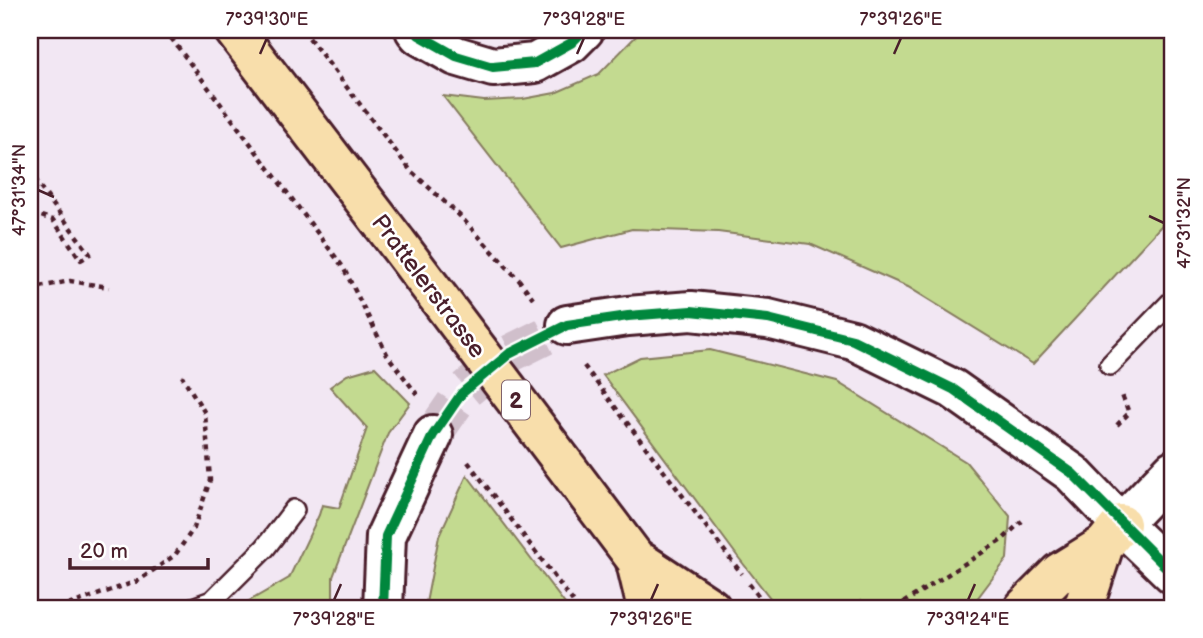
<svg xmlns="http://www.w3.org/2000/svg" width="1203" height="638" viewBox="0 0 1203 638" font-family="'Balsamiq Sans',sans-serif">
  <rect width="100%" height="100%" fill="#f2e7f3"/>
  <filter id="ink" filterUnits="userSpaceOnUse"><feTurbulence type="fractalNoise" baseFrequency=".0143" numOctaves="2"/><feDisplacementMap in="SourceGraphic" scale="14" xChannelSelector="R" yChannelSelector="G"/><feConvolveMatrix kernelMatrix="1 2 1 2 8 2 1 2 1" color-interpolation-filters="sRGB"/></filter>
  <g filter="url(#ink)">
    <g fill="#c3da90" stroke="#867c5e" stroke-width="2">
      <path d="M642,30H1173V213L1033,364L908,287L810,244L718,232L632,229L561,248L443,96L484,101L523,99L555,93L599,74Z"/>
      <path d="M710,350L837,382L966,462L1010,516L1007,559L970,608H778L738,557L603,375L640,357Z"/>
      <path d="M375,367L410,403L388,433L333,577V608H237L289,578L319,515L322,505L339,508L367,428L330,387L347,375Z"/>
      <path d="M467,475L568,608H425L439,536Z"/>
    </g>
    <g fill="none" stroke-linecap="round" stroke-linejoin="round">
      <path stroke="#d0bfcb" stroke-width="38" stroke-dasharray="38 19" stroke-linecap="butt" d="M433,435L462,393L509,354L567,325"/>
      <defs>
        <g id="service">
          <path d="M1110,365L1173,300"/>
          <path d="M193,608L212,601L265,548L294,510"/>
        </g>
        <g id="minor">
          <path d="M415,30L419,35L456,56L493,67L535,63L571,43L584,30"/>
          <path d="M1173,470L1121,524L1173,574"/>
        </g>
        <g id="tertiary">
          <path d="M567,325L628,316L691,311L768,319L853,340L953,389L1072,473L1121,524"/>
          <path d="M383,608L386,536L433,435"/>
        </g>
        <g id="primary">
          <path d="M234,30L397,243"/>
          <path d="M635,558L711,608"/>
          <path d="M635,558L647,608"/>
          <path d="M1024,608L1059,573L1104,545L1121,524"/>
          <path d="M1082,608L1085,603L1104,545"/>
        </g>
      </defs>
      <use href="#service" stroke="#4a1f2b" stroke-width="24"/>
      <use href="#minor" stroke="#4a1f2b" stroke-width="44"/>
      <use href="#tertiary" stroke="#4a1f2b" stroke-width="44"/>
      <use href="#primary" stroke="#4a1f2b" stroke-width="44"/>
      <g stroke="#4a1f2b" stroke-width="4.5" stroke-dasharray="5 5" stroke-linecap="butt">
        <path d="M165,30L343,267L388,356L419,397"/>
        <path d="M303,30L411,171L460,216L519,280L533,298"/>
        <path d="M30,208L36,243L35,276L30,285"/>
        <path d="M32,213L53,220L81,260L90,254L36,182L42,177"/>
        <path d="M30,289L70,281L109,287"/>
        <path d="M584,366L742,574"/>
        <path d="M1117,425L1129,413L1122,395"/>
        <path d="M468,462L578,608"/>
        <path d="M749,584L768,608"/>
        <path d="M59,608L138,581L175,555L194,528L210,480L205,413L182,376"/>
        <path d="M852,608L861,602L866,608"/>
        <path d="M895,608L1002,540L1022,521"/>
      </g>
      <use href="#service" stroke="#fff" stroke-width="19"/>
      <use href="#minor" stroke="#fff" stroke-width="38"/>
      <use href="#tertiary" stroke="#fff" stroke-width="38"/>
      <use href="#primary" stroke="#f8deab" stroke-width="38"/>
      <defs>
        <path id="primary-bridge" d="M397,243L635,558"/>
      </defs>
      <use href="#primary-bridge" stroke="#4a1f2b" stroke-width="44" stroke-linecap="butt"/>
      <use href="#primary-bridge" stroke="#f8deab" stroke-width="38"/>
      <defs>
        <g id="cycleway">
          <path d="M415,30L419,35L456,56L493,67L535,63L571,43L584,30"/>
          <path d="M383,608L386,536L433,435L462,393L509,354L567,325L628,316L691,311L768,319L853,340L953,389L1072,473L1173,574"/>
        </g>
      </defs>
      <use href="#cycleway" stroke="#fff" stroke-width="15"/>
      <use href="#cycleway" stroke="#00873e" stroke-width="10"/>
    </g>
  </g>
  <path fill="none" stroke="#4a1f2b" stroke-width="2.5" d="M260,54L267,38M577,54L584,38M894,54L901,38M38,190L54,197M1149,216L1164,223M334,600L341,584M651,600L658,584M968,600L975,584"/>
  <g text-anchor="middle" stroke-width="5" stroke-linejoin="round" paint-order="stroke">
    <rect fill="#fff" stroke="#80626b" stroke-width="2" x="502" y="380.5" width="28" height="39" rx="5"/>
    <g font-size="23" font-weight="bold" fill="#4a1f2b">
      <text x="516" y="408">2</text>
    </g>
    <g font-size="24" fill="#4a1f2b" stroke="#fff">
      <text transform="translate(429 286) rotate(53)" y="8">Prattelerstrasse</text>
    </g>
  </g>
  <rect width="1203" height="638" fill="none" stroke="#fff" stroke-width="77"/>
  <path d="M70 558v10h138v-10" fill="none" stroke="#4a1f2b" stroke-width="3.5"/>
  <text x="80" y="558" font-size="21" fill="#4a1f2b" stroke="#ffffff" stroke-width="5" paint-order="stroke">20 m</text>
  <rect x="38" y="38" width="1126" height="562" fill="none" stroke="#4a1f2b" stroke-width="2.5"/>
  <g font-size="18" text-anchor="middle" fill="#4a1f2b">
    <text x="267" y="25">7°39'30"E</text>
    <text x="584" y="25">7°39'28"E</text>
    <text x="901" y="25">7°39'26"E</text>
    <text transform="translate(19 190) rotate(-90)" y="6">47°31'34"N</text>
    <text transform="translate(1184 223) rotate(-90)" y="6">47°31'32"N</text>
    <text x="334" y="625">7°39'28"E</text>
    <text x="651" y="625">7°39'26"E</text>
    <text x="968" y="625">7°39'24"E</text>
  </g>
</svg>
